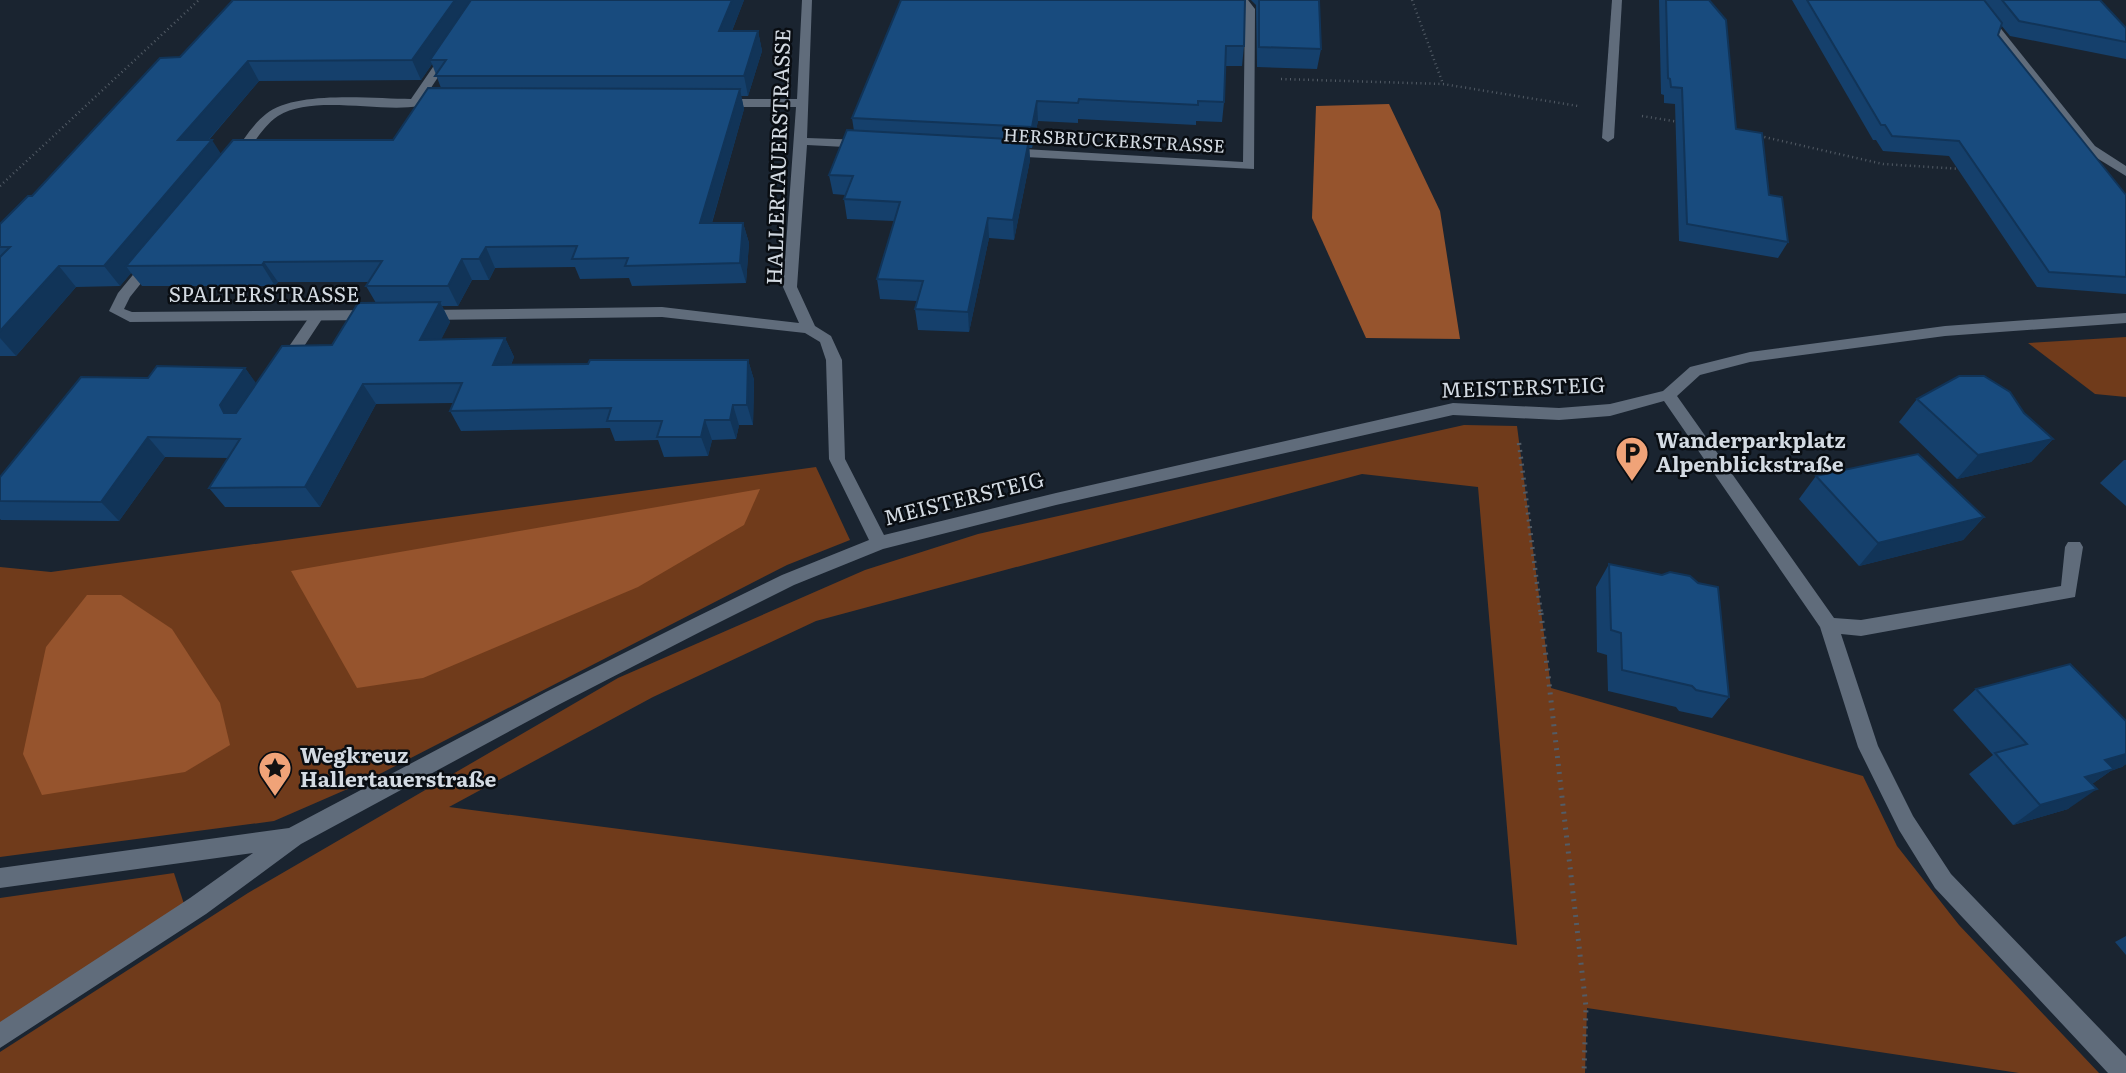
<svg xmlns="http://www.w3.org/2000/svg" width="2126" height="1073" viewBox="0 0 2126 1073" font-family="Literata,serif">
  <rect width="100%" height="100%" fill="#1a2430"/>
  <g fill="#703b1b" fill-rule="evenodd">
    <path d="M2126,337V397L2095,394L2028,343Z"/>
    <path d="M1464,425L1517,426L1551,688L1863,776L1897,846L1959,925L2099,1073H2019L1587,1008L1585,1073H0V1052L248,893L618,678L865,570L978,534ZM1362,474L1478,487L1517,945L449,807L653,697L816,621Z"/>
    <path d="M816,467L850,540L787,565L366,781L274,821L0,857V567L51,572Z"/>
    <path d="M174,873L184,904L0,1023V898Z"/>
  </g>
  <g fill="#96542d">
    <path d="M1389,104L1440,211L1460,339L1366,338L1312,218L1316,106Z"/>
    <path d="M760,489L744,525L638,587L423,678L357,688L291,571Z"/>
    <path d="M87,595H121L172,629L220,703L230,745L185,772L42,795L23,754L46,647Z"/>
  </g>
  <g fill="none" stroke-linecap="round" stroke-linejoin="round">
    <g stroke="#535c66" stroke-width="2.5" stroke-dasharray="1 3.5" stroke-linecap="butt">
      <path d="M1412,0L1443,84"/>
      <path d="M1281,79L1443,84L1578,106"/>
      <path d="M1642,116L1679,122"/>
      <path d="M1760,136L1883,164L1961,169"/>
      <path d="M0,186L199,0"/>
    </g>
    <path stroke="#535c66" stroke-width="4.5" stroke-dasharray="2 5" stroke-linecap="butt" d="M1519,443L1541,615"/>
    <path stroke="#535c66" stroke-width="5" stroke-dasharray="2 6" stroke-linecap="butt" d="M1541,613L1586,1007L1584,1073"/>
    <path fill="#606c7b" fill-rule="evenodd" d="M317,311L324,316L289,369H279L276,365L279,361L312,313Z"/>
    <g fill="#606c7b" fill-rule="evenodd">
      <path d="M802,0H812L807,138L864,140L870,144L864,148L807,145L797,287L815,326L831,336L842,360L845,459L884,535L1056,493L1453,403L1559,408L1610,404L1663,391L1690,367L1750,352L1945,326L2126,313V323L1945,336L1750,362L1700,375L1677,396L1834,618L1861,620L2061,586L2065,547L2068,542H2080L2083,547L2075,597L1861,636L1841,634L1878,746L1913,816L1951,874L2126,1056V1073H2108L1935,888L1899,830L1858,747L1820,627L1664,401L1610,416L1559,420L1453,415L1056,505L883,549L794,585L702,631L560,704L301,844L206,914L0,1048V1022L190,898L253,853L0,888V868L289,828L546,692L688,621L782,575L869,540L829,459L826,360L820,342L805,333L662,317L425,320L418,315L425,310L662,307L799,323L783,287L796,107H720L714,103L720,99H797Z"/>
      <path d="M1231,0H1248L1255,9L1254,169L1008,156L1002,152L1008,148L1243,162L1245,9Z"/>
      <path d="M1612,0H1622L1614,138L1608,142L1602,138Z"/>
      <path d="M1967,0H1978L2095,146L2126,166V176L2087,152Z"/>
      <path d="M448,50L454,53L419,106C380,113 313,94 278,116C263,126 253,145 242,159L238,160L232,156C242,142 252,125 266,114C296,90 374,99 411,99L444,51Z"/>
      <path d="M151,258L158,262L130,297L124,309L132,312L372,310L379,315L372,320L130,322L109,311L118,293L146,259Z"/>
    </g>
  </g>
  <g fill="#15406c" fill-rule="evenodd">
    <path d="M233,0H744L732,31H758L762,51L748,96H741L744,109L712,223H743L749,243L746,283L632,286L629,278L580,279L575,267L495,268L489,280H472L458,306H442L450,322L441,339L505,338L514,357L511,365L748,360L754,380L753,425H739L736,439L712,440L708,456L664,457L658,440L615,441L610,428L461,431L450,411L453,403L376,404L320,507H225L209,488L228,458L165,457L119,521L1,520L0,519V477L148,378L245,368L256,384L332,345L376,303L366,286L369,282H278L275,286H142L131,273L120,286L76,287L16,356H0V224L32,196L180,57ZM432,64L441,88L393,140L221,154L209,140L259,81L421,80Z"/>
    <path d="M1251,0H1319L1321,49L1317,69L1257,67L1256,5Z"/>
    <path d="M1659,0H1709L1736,129L1769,195L1788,242L1778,258L1679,241L1675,104L1664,103V95L1661,94Z"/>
    <path d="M1792,0H2100L2126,28V59L2010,36L2001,25L1998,35L2126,195V294L2037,287L1949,156L1883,151L1876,140H1873Z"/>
    <path d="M932,1L1244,46L1242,66H1225L1224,102L1222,122L1196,121V125L1078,119V123L1038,121L1032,148H1029L1030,160L1014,240L989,238L969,332L918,330L915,309L917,301L880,299L877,279L894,221L847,219L844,199L845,195L833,194L829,175L854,131L852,118Z"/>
    <path d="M1917,399L2024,413L2053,439L2031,462L1957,479L1899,422Z"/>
    <path d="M2124,460H2126V506L2100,483Z"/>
    <path d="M1816,476L1984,517L1963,540L1859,566L1799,499Z"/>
    <path d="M1609,564L1729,697L1712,718L1679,711L1676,707L1608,691L1607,655L1597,652L1596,587Z"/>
    <path d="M1976,689L2126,721V764L2122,767L2112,770L2092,784L2068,809L2013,825L1969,774L1993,755L1953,710Z"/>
    <path d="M2126,936V955L2115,942Z"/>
  </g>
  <g fill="#113458">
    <path d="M455,0H476L430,60L432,64L421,80L412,60Z"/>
    <path d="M732,0H744L724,51L719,31Z"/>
    <path d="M758,31L762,51L748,96L744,76Z"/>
    <path d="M248,61L259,81L191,160L178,140Z"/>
    <path d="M740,89L744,109L706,243L700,223Z"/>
    <path d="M1037,101L1038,121L1032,148V127Z"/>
    <path d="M212,140L225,160L126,266L131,273L120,286L104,266Z"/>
    <path d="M1029,140L1030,160L1014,240L1013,220Z"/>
    <path d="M988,218L989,238L969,332L968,312Z"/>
    <path d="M743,223L749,243L746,283L740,263Z"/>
    <path d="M486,247L495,268L489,280L479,259Z"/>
    <path d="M462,259L472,280L458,306L448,286Z"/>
    <path d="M264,262L278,282L275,286L262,265Z"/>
    <path d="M59,266L76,287L16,356L0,338V331Z"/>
    <path d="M440,302L450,322L431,360L420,340Z"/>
    <path d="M505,338L514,357L502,385L493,365Z"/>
    <path d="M748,360L754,380L753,425L747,405Z"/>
    <path d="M245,368L259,387L235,425L224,413L220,405Z"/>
    <path d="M363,384L376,404L320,507L305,487Z"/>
    <path d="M733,405L739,425L736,439L730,420Z"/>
    <path d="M705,420L712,440L708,456L701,437Z"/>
    <path d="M148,437L165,457L119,521L101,502Z"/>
    <path d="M2053,439L2031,462L1957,479L1978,455Z"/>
    <path d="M1984,517L1963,540L1859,566L1878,543Z"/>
    <path d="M2126,754V764L2122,767L2112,770L2085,789L2077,780L2105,760Z"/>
    <path d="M2097,789L2068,809L2013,825L2040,805Z"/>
  </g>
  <g fill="#184b7e" stroke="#113458" stroke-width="2">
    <path d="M233,0H455L412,60L248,61L178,140H212L104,266H59L0,331V257L10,247H0V224L28,196H32L160,58L180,57Z"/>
    <path d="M471,0H732L719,31H758L744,76H435L446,60H430Z"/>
    <path d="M901,0H1245L1244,46H1226L1224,102L1198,101V105L1079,99L1078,103L1037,101L1032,127L852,118Z"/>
    <path d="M1259,0H1319L1321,49L1259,47Z"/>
    <path d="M1666,0H1709L1726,20L1736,129L1762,133L1769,195L1782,197L1788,242L1687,224L1682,88L1671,87L1670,79L1668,78Z"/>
    <path d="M1807,0H1984L2002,23L1998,35L2126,195V277L2049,272L1959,141L1892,136L1885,125H1881Z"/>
    <path d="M2002,0H2100L2126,28V42L2019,21Z"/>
    <path d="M428,88L740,89L700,223H743L740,263L625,266L628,258L572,259L577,246L486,247L479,259H462L448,286H366L382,261L264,262L262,265L126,266L233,140H393Z"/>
    <path d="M847,130L1029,140L1013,220L988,218L968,312L915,309L923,281L877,279L900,202L844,199L853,176L829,175Z"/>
    <path d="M440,302L420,340L505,338L493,365L588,364L590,360H748L747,405H733L730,420H705L701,437H657L662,421H607L611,408L450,411L462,383L363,384L305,487L209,488L240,439L148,437L101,502L0,501V477L81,377L148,378L157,366L245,368L220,405L224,413H236L282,346L332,345L358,303Z"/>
    <path d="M1959,376H1984L2010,392L2024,413L2053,439L1978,455L1917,399Z"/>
    <path d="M1918,454L1984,517L1878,543L1816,476Z"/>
    <path d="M1609,564L1662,575L1670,572L1690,576L1698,583L1718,587L1729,697L1696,690L1692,686L1622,670L1621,633L1611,630Z"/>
    <path d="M2070,664L2126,721V754L2105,760L2114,769L2085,777L2097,789L2040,805L1995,753L2027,744L1976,689Z"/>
  </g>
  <defs>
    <symbol id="parking-pin" viewBox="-11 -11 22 30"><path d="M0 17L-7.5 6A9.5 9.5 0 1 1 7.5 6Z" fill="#f0a378" stroke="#090d12"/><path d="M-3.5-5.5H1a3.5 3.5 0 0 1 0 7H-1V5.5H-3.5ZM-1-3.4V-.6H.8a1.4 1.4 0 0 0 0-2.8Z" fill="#111"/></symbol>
    <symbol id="sight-pin" viewBox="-11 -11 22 30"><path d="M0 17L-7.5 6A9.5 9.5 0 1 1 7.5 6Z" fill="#f0a378" stroke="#090d12"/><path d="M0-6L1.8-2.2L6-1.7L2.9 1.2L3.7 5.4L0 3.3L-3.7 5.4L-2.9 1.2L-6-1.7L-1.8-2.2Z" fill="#111"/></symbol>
  </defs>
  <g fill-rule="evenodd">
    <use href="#parking-pin" x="1613" y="434" width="38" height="52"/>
    <use href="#sight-pin" x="256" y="749" width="38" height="52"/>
  </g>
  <g text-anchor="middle" stroke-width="5" stroke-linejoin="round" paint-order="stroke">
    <g font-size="18" fill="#d3dae2" stroke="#090d12">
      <text transform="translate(1114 141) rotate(3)" y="6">HERSBRUCKERSTRASSE</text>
    </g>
    <g font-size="21" fill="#d3dae2" stroke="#090d12">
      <text transform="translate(779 157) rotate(-88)" y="7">HALLERTAUERSTRASSE</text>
      <text x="264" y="302">SPALTERSTRASSE</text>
      <text transform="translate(1523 388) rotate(-2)" y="7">MEISTERSTEIG</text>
      <text transform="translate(964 499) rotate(-14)" y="7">MEISTERSTEIG</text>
    </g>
    <g font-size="21" font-weight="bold" fill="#d3dae2" stroke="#090d12" text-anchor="start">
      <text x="1656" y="448">Wanderparkplatz<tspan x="1656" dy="24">Alpenblickstraße</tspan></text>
      <text x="300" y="763">Wegkreuz<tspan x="300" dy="24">Hallertauerstraße</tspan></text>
    </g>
  </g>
</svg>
